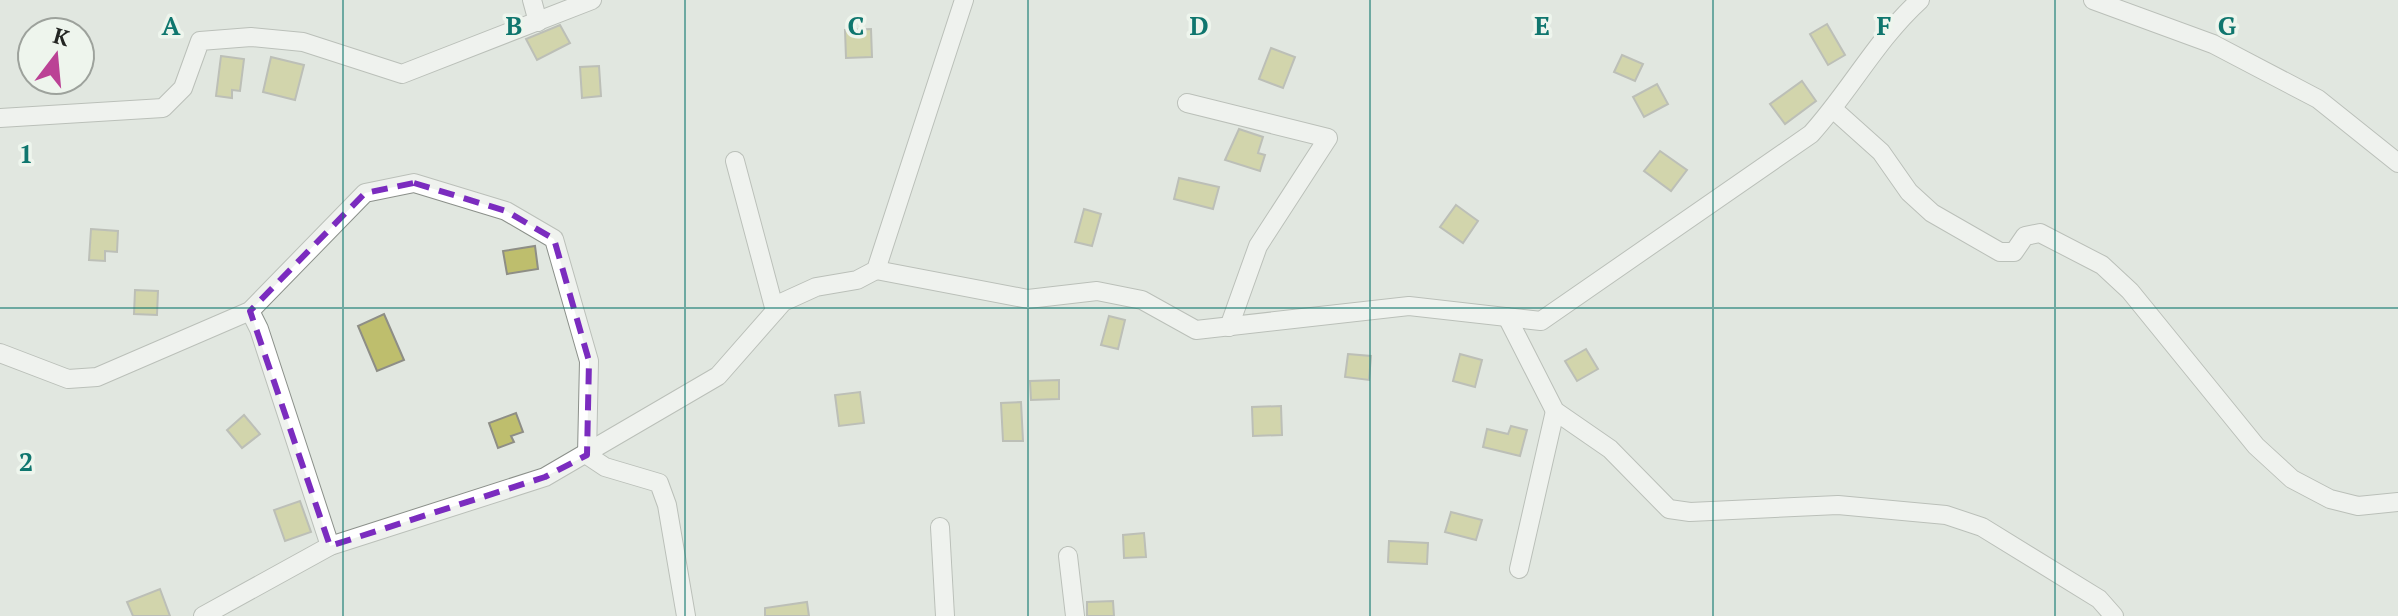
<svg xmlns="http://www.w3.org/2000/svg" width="2398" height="616" viewBox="0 0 2398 616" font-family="'PT Serif',serif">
  <rect width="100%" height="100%" fill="#e1e7e0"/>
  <g fill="#bebe6d" stroke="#8e8e86" stroke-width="2">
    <path d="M1827,24L1845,55L1828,65L1810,34Z"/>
    <path d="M560,25L570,43L537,60L526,39Z"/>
    <path d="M871,29L872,57L846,58L845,30Z"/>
    <path d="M1271,48L1295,57L1283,88L1259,79Z"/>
    <path d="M1622,55L1643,64L1635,81L1614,72Z"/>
    <path d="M221,56L244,59L240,91L232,90V98L216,96Z"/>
    <path d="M271,57L304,65L295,100L263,92Z"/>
    <path d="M599,66L601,96L582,98L580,67Z"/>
    <path d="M1802,81L1816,101L1785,124L1770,104Z"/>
    <path d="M1657,84L1668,104L1644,117L1633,97Z"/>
    <path d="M1239,129L1263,137L1258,153L1265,155L1260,171L1225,160Z"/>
    <path d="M1660,151L1687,170L1671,191L1644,171Z"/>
    <path d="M1179,178L1219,187L1213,209L1174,199Z"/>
    <path d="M1456,205L1478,221L1463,243L1440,227Z"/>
    <path d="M1084,209L1101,214L1092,246L1075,242Z"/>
    <path d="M91,229L118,231L117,252L105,251V261L89,260Z"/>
    <path d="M535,246L538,269L507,274L503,251Z"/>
    <path d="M135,290L158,291L157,315L134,314Z"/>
    <path d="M384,314L404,360L377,371L358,326Z"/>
    <path d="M1109,316L1125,320L1118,349L1101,345Z"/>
    <path d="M1586,349L1598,369L1577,381L1565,361Z"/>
    <path d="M1348,354L1371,356L1369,380L1345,377Z"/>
    <path d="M1460,354L1482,360L1475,387L1453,381Z"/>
    <path d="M1059,380V399L1031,400L1030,381Z"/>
    <path d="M860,392L864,423L839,426L835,395Z"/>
    <path d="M1021,402L1023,441H1003L1001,403Z"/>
    <path d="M1281,406L1282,435L1253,436L1252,407Z"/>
    <path d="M516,413L523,432L511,436L514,442L498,448L489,423Z"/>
    <path d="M244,415L260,434L242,448L227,430Z"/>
    <path d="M1511,426L1527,430L1520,456L1483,447L1487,429L1508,434Z"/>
    <path d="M300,501L311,532L285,541L274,510Z"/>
    <path d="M1451,512L1482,520L1476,540L1445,532Z"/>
    <path d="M1144,533L1146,557L1124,558L1123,535Z"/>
    <path d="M1389,541L1428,543L1427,564L1388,562Z"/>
    <path d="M160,589L170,616H133L127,602Z"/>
    <path d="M1113,601L1114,616H1087V602Z"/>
    <path d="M807,602L809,616H765V608Z"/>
  </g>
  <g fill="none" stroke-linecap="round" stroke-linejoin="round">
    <defs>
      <g id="minor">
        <path d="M532,0L538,22"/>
        <path d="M2093,0L2213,44L2318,99L2398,163"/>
        <path d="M1187,103L1328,138L1258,246L1229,327"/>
        <path d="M1833,109L1881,152L1909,192L1932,213L2000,252H2014L2025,236L2040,233L2102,265L2130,291L2256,446L2292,479L2330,499L2358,506L2398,502"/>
        <path d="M0,118L163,108L183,88L200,41L251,37L303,42L402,74L592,0"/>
        <path d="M735,161L775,311"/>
        <path d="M876,270L1028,299L1097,291L1142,300L1196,330L1409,306L1541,321L1811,134C1850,91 1877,39 1920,0"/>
        <path d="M250,311L259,329L330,546"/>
        <path d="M1507,317L1555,411L1610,449L1669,509L1690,512L1838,505L1946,515L1982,527L2099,599L2114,616"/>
        <path d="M0,353L68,379L97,377L250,311L365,193L414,183L506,211L554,239L589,361L587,455L605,467L659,483L667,505L686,616"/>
        <path d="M940,527L945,616"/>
        <path d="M1068,556L1075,616"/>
        <path d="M1519,569L1555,411"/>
        <path d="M203,616L330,546L545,477L718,376L783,302L816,287L857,280L876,270L964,0"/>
      </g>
    </defs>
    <use href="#minor" stroke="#8b908a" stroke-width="20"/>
    <use href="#minor" stroke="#fff" stroke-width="18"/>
  </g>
  <path d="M0 0H2398V616H0ZM414,183L506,211L554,239L589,361L587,455L545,477L330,546L250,311L365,193Z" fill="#e1e7e0" fill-opacity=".55" fill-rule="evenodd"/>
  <path fill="none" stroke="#7b2cbf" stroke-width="6" stroke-dasharray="16 10" stroke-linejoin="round" d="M414,183L506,211L554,239L589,361L587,455L545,477L330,546L250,311L365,193Z"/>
  <path fill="none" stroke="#0f766e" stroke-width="2" stroke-opacity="0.55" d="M343,0V616M685,0V616M1028,0V616M1370,0V616M1713,0V616M2055,0V616M0,308H2398"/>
  <g font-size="26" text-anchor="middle" font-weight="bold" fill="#0f766e" stroke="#eef5ed" stroke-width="7" stroke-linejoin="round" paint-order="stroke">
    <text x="171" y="35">A</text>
    <text x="514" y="35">B</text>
    <text x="856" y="35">C</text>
    <text x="1199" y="35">D</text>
    <text x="1542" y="35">E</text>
    <text x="1884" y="35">F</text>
    <text x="2227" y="35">G</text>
    <text x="26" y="163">1</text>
    <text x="26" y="471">2</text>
  </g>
  <g transform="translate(56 56) rotate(16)"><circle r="38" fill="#eef5ed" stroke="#9da29c" stroke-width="2"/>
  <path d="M0-6L14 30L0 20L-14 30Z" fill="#bb4295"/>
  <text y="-12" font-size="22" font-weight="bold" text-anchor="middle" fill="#232522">K</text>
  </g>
</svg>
